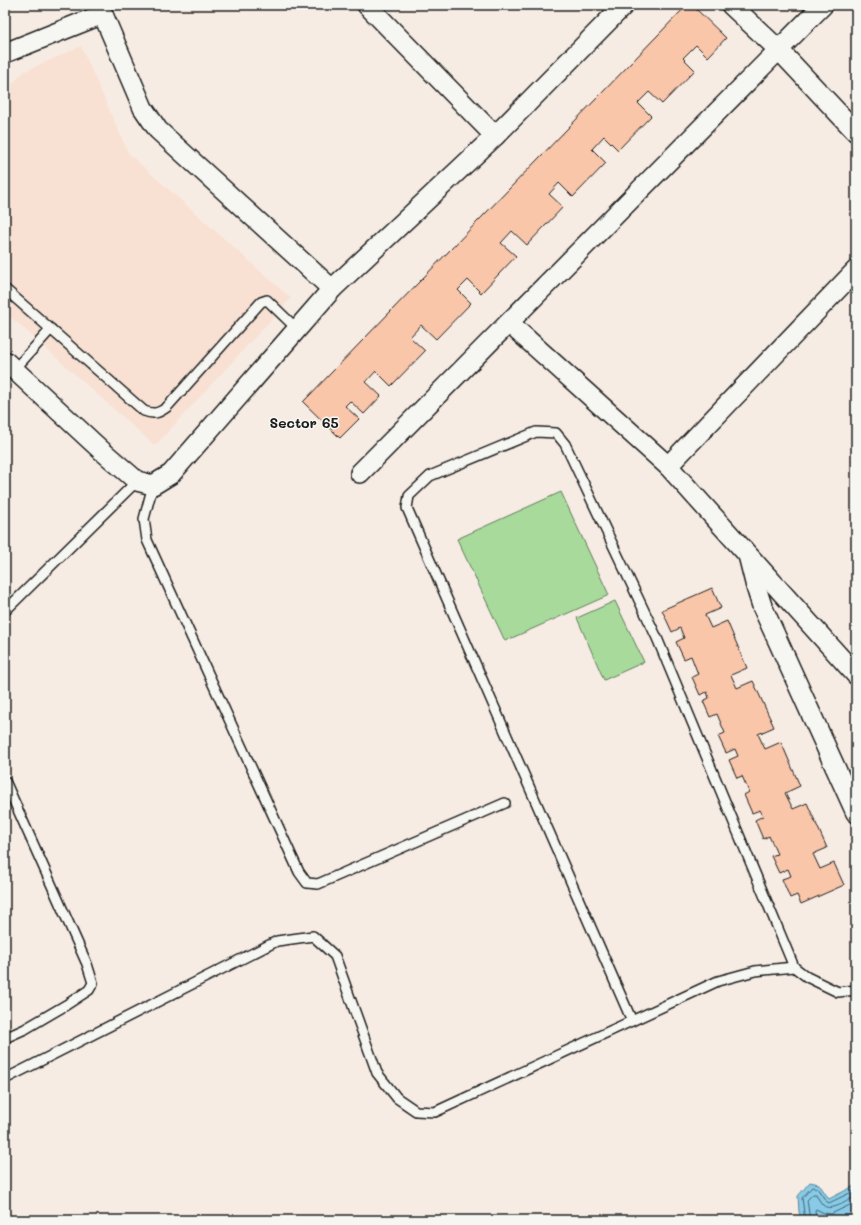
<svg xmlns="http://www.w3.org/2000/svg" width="861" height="1225" viewBox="0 0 861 1225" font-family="Mali,sans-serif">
  <rect width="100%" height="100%" fill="#f7ece4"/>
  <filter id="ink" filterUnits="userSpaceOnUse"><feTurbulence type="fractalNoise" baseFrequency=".025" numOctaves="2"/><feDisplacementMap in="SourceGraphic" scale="8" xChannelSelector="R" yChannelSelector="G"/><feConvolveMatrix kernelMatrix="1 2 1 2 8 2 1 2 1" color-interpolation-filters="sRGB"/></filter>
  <g filter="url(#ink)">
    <path fill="#f8e1d3" d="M81,46L129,154L291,298L155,446L5,312V92L23,72Z"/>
    <g fill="#a8da9c" stroke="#627b5c">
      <path d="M561,492L609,595L505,641L457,539Z"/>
      <path d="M615,601L644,662L604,680L577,618Z"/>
    </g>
    <path fill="#87cbe8" stroke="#5c8596" d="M810,1182L819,1184L829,1199L856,1185V1220H802L799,1212L798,1196Z"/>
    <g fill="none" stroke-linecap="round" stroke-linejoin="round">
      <g stroke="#47626e" stroke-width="1">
        <path d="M805,1220L802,1198L812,1187L817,1188L826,1201L829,1203L856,1190"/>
        <path d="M810,1220L807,1200L813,1194H816C818,1198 820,1202 823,1205C831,1213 848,1200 856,1196"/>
        <path d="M816,1220L815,1210L816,1209L824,1213L831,1214L856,1202"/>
      </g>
    </g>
    <g fill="#f9c6aa" stroke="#1c1c1c">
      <path d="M687,5H692L726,38L708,57L696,45L683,58L695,70L662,104L649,92L638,103L651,116L618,150L604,136L592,149L606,163L573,197L559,183L549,194L563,207L527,245L512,231L501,243L516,256L481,293L468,280L458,290L471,303L436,339L421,325L410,337L425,351L391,386L376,371L366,382L381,396L364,414L350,401L345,406L359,419L340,438L303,402Z"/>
      <path d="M712,588L721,608L705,615L711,628L727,621L747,668L731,675L737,688L753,681L774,727L758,734L765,749L781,742L800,786L785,793L793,809L807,803L827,848L813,854L820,869L834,863L844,885L801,904L797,895L790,898L782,879L791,876L788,869L779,873L771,856L777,854L769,836L763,839L755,820L763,816L760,810L752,813L744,795L749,792L742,776L737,778L729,760L738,756L735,749L726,753L718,736L725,733L717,714L710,717L703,701L709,698L707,692L700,695L692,677L698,674L691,656L684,659L676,642L684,638L680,628L672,632L662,610Z"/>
    </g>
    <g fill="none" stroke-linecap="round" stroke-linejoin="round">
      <defs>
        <g id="lane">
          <path d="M5,289L144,411C154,415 159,413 167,407L261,302L267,300L297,329"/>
          <path d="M14,370L51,329"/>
          <path d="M153,485L144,519L147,540L299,872L307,883L318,884L505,803"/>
          <path d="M5,611L137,481"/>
          <path d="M5,781L87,964L93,983L89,990L66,1005L25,1029L5,1038"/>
          <path d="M632,1021L407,508L409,496L430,476L536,432L556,433L565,444L657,638L794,967"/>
          <path d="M5,1079L277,941L313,936L335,956L377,1073L397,1098L416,1111L435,1112L718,981L755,971L794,967L807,977L838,992L856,990"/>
        </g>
        <g id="street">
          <path d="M99,5L143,108L158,130L332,289"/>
          <path d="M367,5L495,136"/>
          <path d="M731,5L779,50L856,132"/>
          <path d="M5,53L103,14"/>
          <path d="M509,323L668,466L856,675"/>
          <path d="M5,361L101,450L137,481L153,485L171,474L332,289L495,136L624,5"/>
          <path d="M668,466L856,270"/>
          <path d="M360,473L823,5"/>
          <path d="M749,559L756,587L762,606L856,813"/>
        </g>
      </defs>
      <use href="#lane" stroke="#1c1c1c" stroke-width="12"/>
      <use href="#street" stroke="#1c1c1c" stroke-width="22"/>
      <use href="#lane" stroke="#f6f6f2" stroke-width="9"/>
      <use href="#street" stroke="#f6f6f2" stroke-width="19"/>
    </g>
  </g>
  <g text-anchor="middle" stroke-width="3" stroke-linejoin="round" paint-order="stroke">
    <g font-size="14" font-weight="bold" fill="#1c1c1c" stroke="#f6f6f2">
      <text x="304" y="428">Sector 65</text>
    </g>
  </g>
  <rect width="861" height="1225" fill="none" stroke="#f6f6f2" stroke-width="20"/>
  <rect x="10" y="10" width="841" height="1205" fill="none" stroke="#1c1c1c" stroke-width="1.5" filter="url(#ink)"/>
</svg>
